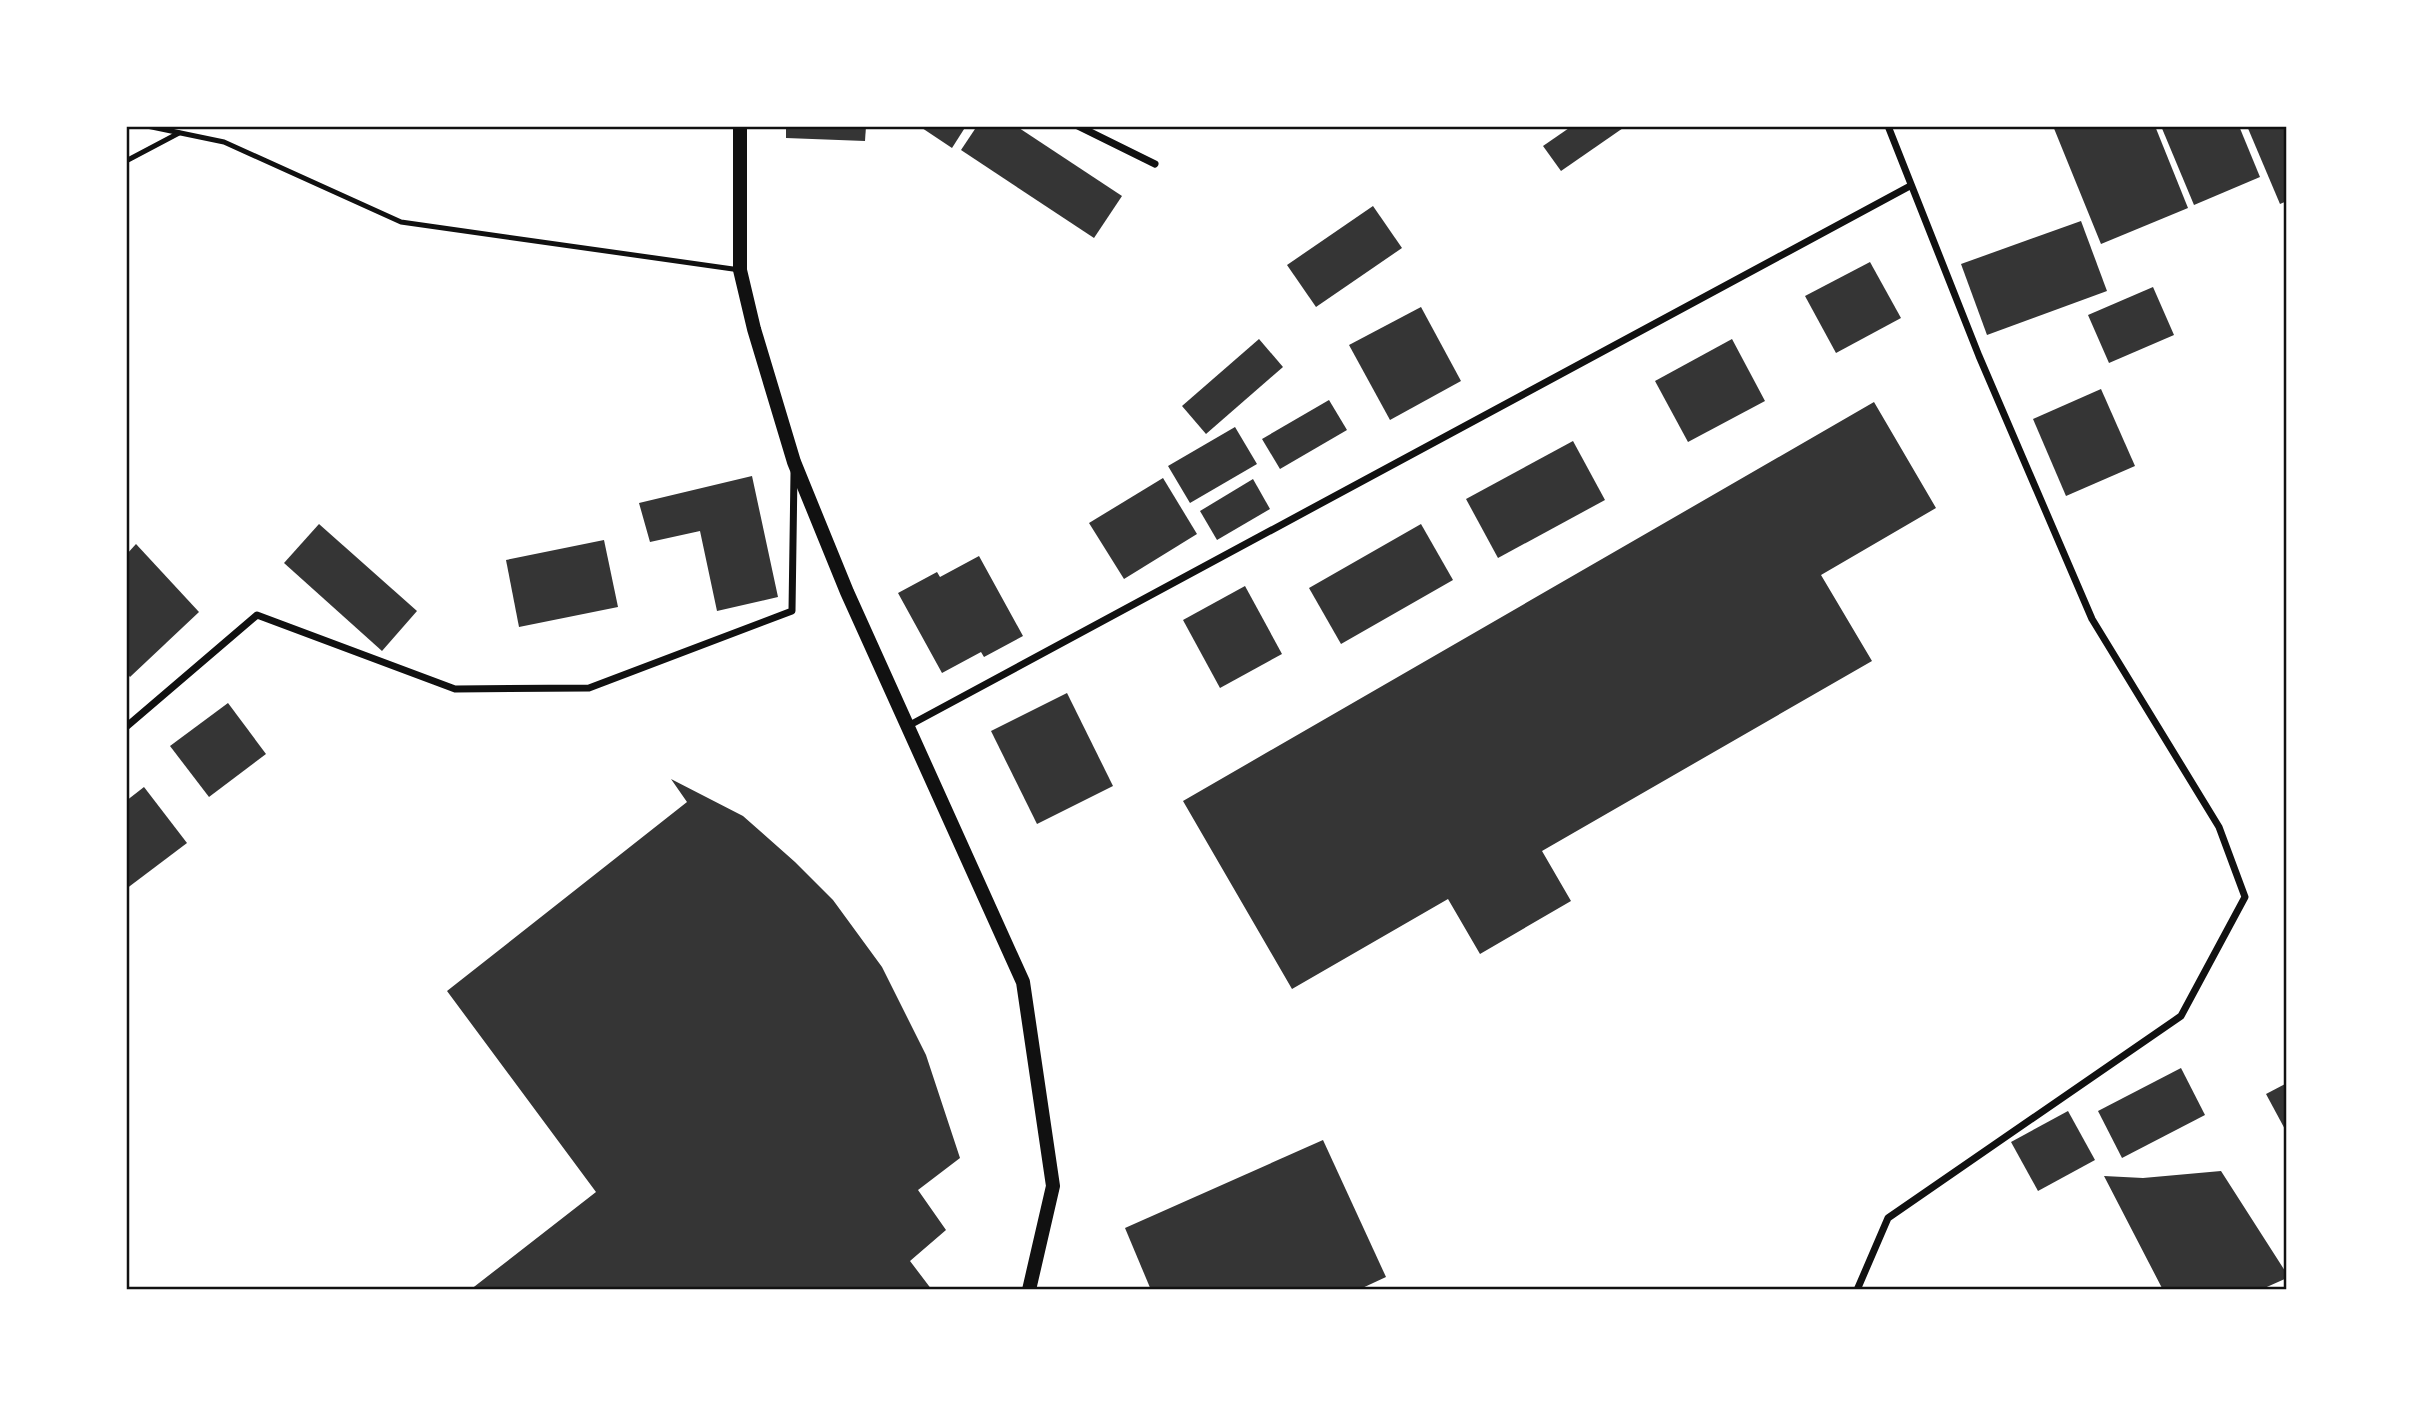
<svg xmlns="http://www.w3.org/2000/svg" width="2413" height="1416" viewBox="0 0 2413 1416" font-family="Inter,sans-serif">
  <rect width="100%" height="100%" fill="#fff"/>
  <g fill="#353535">
    <path d="M786,126H866L865,141L786,138Z"/>
    <path d="M919,126H966L952,148Z"/>
    <path d="M977,126H1016L1122,196L1094,238L961,150Z"/>
    <path d="M1572,126H1626L1561,171L1543,146Z"/>
    <path d="M2053,126H2155L2188,208L2101,244Z"/>
    <path d="M2161,126H2239L2260,177L2194,205Z"/>
    <path d="M2247,126H2286L2287,201L2280,204Z"/>
    <path d="M1373,206L1402,248L1316,307L1287,265Z"/>
    <path d="M2081,221L2107,291L1987,335L1961,264Z"/>
    <path d="M1870,262L1901,318L1836,353L1805,296Z"/>
    <path d="M2153,287L2174,335L2109,363L2088,315Z"/>
    <path d="M1421,307L1461,381L1390,420L1349,345Z"/>
    <path d="M1259,339L1283,367L1206,434L1182,406Z"/>
    <path d="M1732,339L1765,401L1688,442L1655,381Z"/>
    <path d="M2101,389L2135,466L2066,496L2033,419Z"/>
    <path d="M1329,400L1347,430L1280,469L1262,439Z"/>
    <path d="M1874,402L1936,508L1821,575L1872,661L1542,851L1571,901L1480,954L1448,899L1292,989L1183,801Z"/>
    <path d="M1235,427L1257,464L1190,503L1168,466Z"/>
    <path d="M1573,441L1605,500L1498,558L1466,499Z"/>
    <path d="M752,476L778,597L717,611L700,531L650,542L639,503Z"/>
    <path d="M1163,478L1197,534L1124,579L1089,523Z"/>
    <path d="M1253,479L1270,509L1217,540L1200,511Z"/>
    <path d="M319,524L417,611L382,651L284,563Z"/>
    <path d="M1421,524L1453,580L1341,644L1309,588Z"/>
    <path d="M604,540L618,607L519,627L506,560Z"/>
    <path d="M136,544L199,612L130,677L126,672V555Z"/>
    <path d="M979,556L1023,636L984,657L981,652L942,673L898,593L937,572L940,577Z"/>
    <path d="M1245,586L1282,654L1220,688L1183,620Z"/>
    <path d="M1067,693L1113,786L1037,824L991,731Z"/>
    <path d="M228,703L266,754L209,797L170,746Z"/>
    <path d="M671,779L743,816L795,862L833,900L882,967L926,1055L960,1158L918,1190L946,1230L910,1261L932,1290H470L596,1192L447,991L687,802Z"/>
    <path d="M144,787L187,843L126,889V801Z"/>
    <path d="M2181,1068L2205,1115L2122,1158L2098,1111Z"/>
    <path d="M2287,1083V1133L2266,1094Z"/>
    <path d="M2068,1111L2095,1160L2038,1191L2011,1142Z"/>
    <path d="M1323,1140L1386,1277L1358,1290H1151L1125,1228Z"/>
    <path d="M2221,1171L2287,1274V1278L2260,1290H2163L2104,1176L2143,1178Z"/>
  </g>
  <g fill="none" stroke-linecap="round" stroke-linejoin="round">
    <g stroke="#111" stroke-width="5">
      <path d="M147,126L224,142L401,222L740,270"/>
      <path d="M126,161L179,133"/>
    </g>
    <g stroke="#111" stroke-width="7">
      <path d="M1078,126L1155,164"/>
      <path d="M908,726L1910,186"/>
      <path d="M126,727L257,615L455,689L589,688L792,611L794,473"/>
      <path d="M1857,1290L1888,1218L2181,1016L2245,897L2219,827L2092,619L1979,356L1888,126"/>
    </g>
    <path stroke="#111" stroke-width="14" d="M740,126V270L754,329L794,462L847,592L1023,982L1053,1186L1029,1290"/>
  </g>
  <rect width="2413" height="1416" fill="none" stroke="#ffffff" stroke-width="256"/>
  <rect x="128" y="128" width="2157" height="1160" fill="none" stroke="#111" stroke-width="2.5"/>
</svg>
